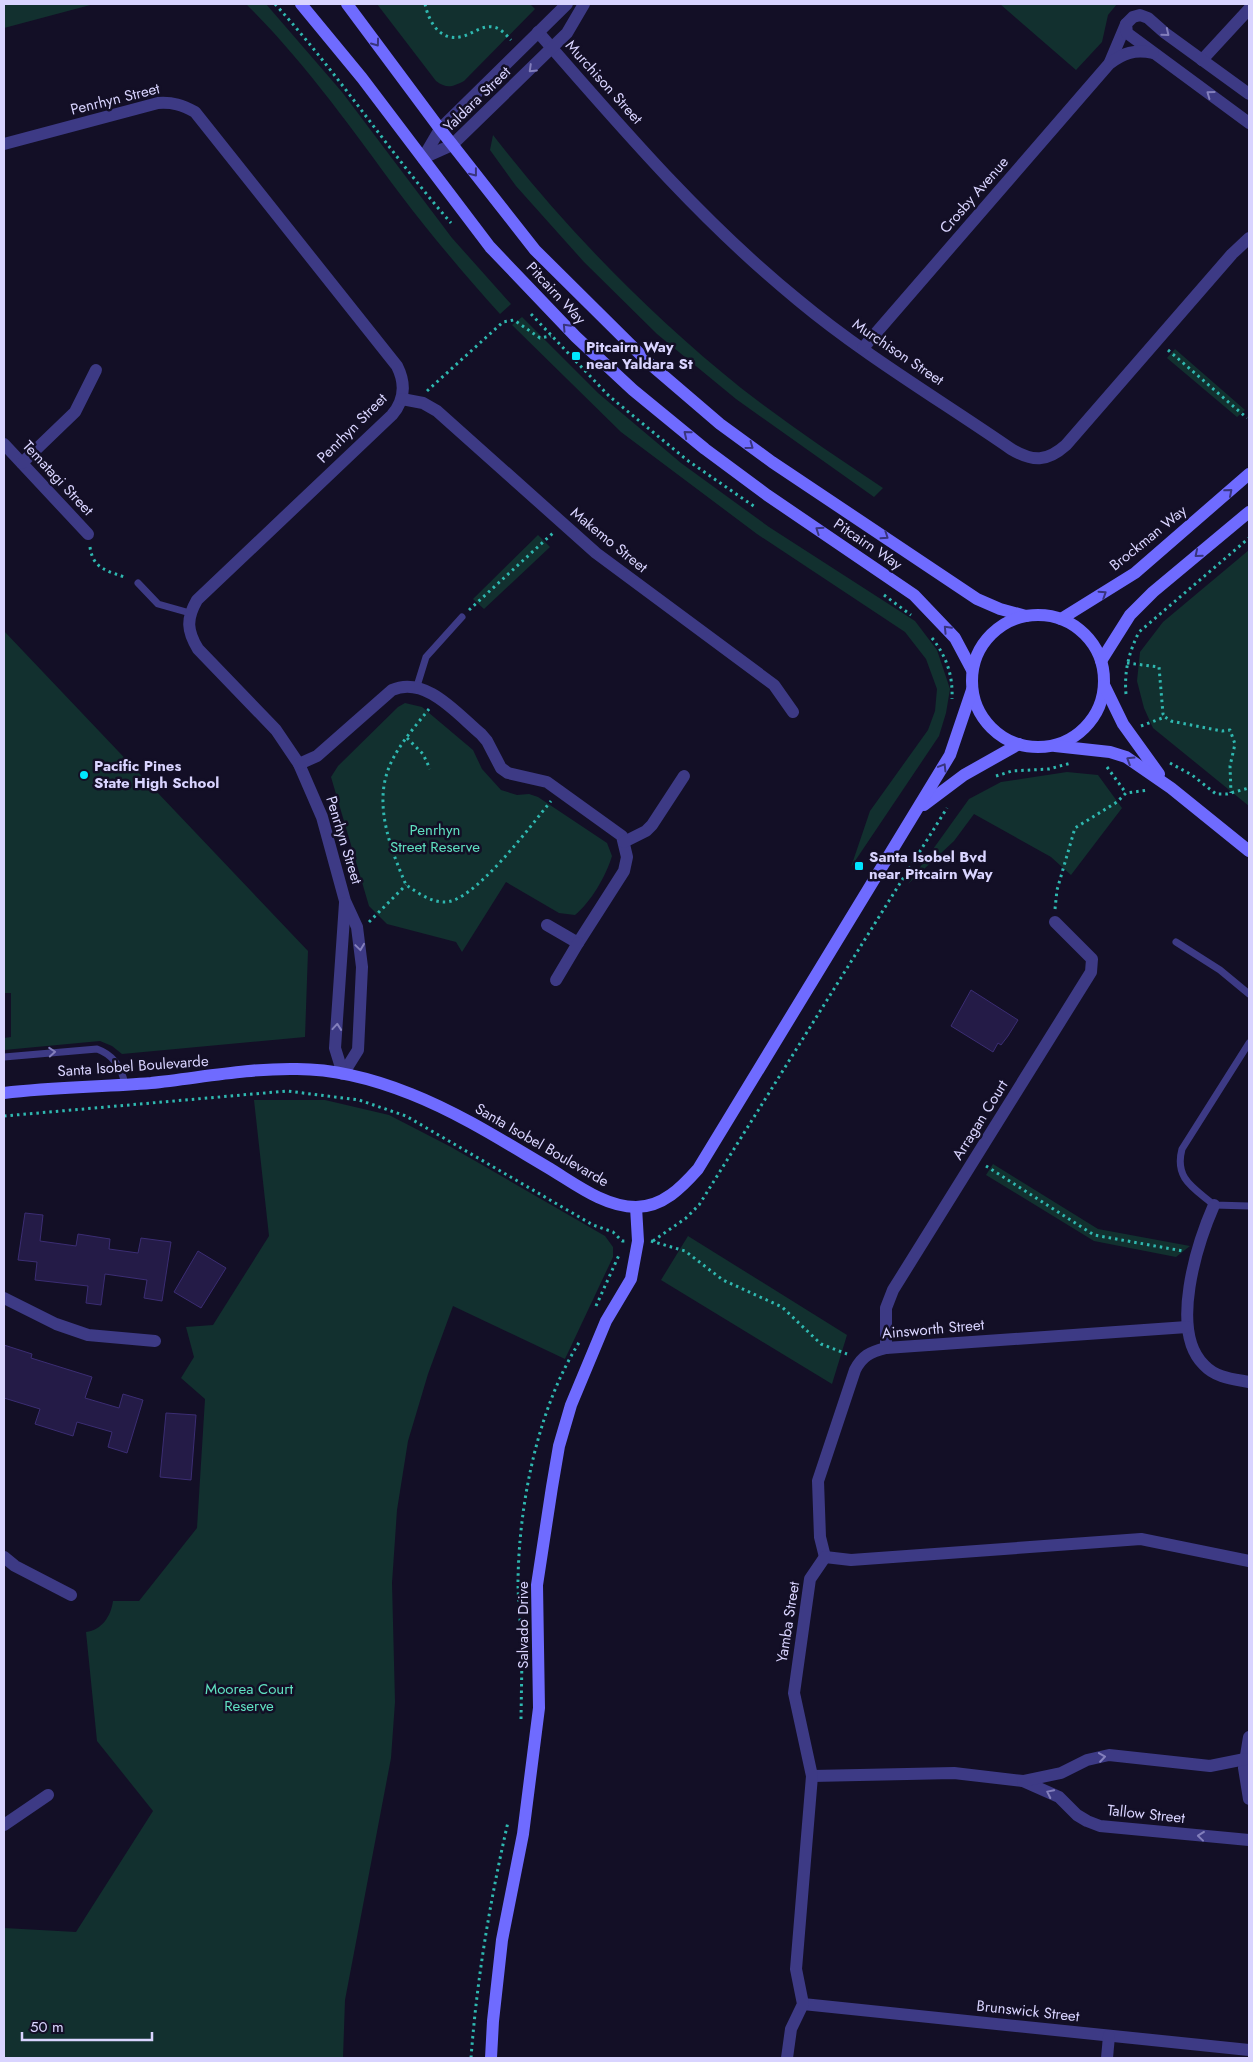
<svg xmlns="http://www.w3.org/2000/svg" width="1253" height="2062" viewBox="0 0 1253 2062" font-family="Jost,sans-serif">
  <rect width="100%" height="100%" fill="#130f26"/>
  <g fill="#12302f">
    <path d="M4,4H94L4,28Z"/>
    <path d="M246,4H266L342,92L452,238L511,304L500,314C465,275 431,235 400,194C351,128 304,61 246,4Z"/>
    <path d="M377,4H530L535,9L464,81C452,87 447,89 436,81Z"/>
    <path d="M1000,4H1117L1108,15L1102,42L1076,70Z"/>
    <path d="M493,135C565,228 649,314 741,388C787,424 835,456 883,488L874,497L736,399L657,334L584,262L516,186L490,150Z"/>
    <path d="M522,317L598,393L681,463L769,527L915,621L937,650L950,689L946,713L939,736L851,867L870,811L928,730L935,711L937,689L926,659L905,632L757,534L621,432L512,325Z"/>
    <path d="M1175,349L1245,410L1237,417L1167,358Z"/>
    <path d="M538,535L550,547L484,609L473,599Z"/>
    <path d="M1249,550V806L1153,728L1144,708L1137,681L1140,652L1163,622Z"/>
    <path d="M4,631L308,951L305,1037L122,1054L112,1046L100,1041L4,1050V1038L11,1037V993H4Z"/>
    <path d="M405,703L422,707L473,750L482,769L501,790L517,795L529,794L538,797L607,843L612,856C606,876 591,902 575,915L559,913L506,882L462,952L456,942L387,924L369,906L331,777L338,766L398,707Z"/>
    <path d="M1067,772L1098,775L1122,808L1071,875L1051,857L974,814L954,841L908,884L969,799L1001,782Z"/>
    <path d="M254,1100H325L389,1115L451,1147L605,1236L613,1247V1257L565,1359L453,1306L428,1374L408,1441L397,1510L392,1583L395,1702L391,1758L345,2000L343,2058H4V1928L76,1932L153,1811L97,1741L86,1632C102,1630 111,1616 113,1601H139L197,1528L205,1399L181,1378L194,1357L186,1327L213,1325L269,1236Z"/>
    <path d="M993,1164L1098,1229L1190,1246L1176,1257L1094,1241L986,1175Z"/>
    <path d="M688,1236L847,1335L832,1384L661,1280Z"/>
  </g>
  <g fill="#241b47" stroke="#3b2d73">
    <path d="M971,990L1018,1020L1008,1036L1001,1045L998,1043L993,1052L951,1026Z"/>
    <path d="M25,1213L43,1215L40,1241L76,1246L78,1234L110,1239L109,1249L138,1253L141,1238L171,1242L162,1301L144,1298L147,1280L105,1274L101,1305L86,1303L88,1286L35,1280L37,1262L18,1260Z"/>
    <path d="M198,1251L226,1268L201,1308L174,1292Z"/>
    <path d="M4,1345L32,1354L31,1358L92,1377L85,1398L119,1408L123,1394L143,1400L127,1453L108,1447L112,1432L77,1422L73,1436L35,1424L40,1409L4,1398Z"/>
    <path d="M166,1413L196,1415L191,1480L160,1477Z"/>
  </g>
  <g fill="none" stroke-linecap="round" stroke-linejoin="round">
    <g stroke="#2fb8b0" stroke-width="3" stroke-dasharray="2.5 4" stroke-linecap="butt">
      <path d="M275,4C338,73 389,152 451,223"/>
      <path d="M425,4C429,23 441,43 464,36C473,33 483,25 493,27C501,28 506,35 511,40"/>
      <path d="M531,314L609,396L687,460L755,507"/>
      <path d="M1168,350L1247,418"/>
      <path d="M427,391L503,322L514,320L540,338L551,336"/>
      <path d="M90,547C93,570 109,571 127,578"/>
      <path d="M884,595L911,615"/>
      <path d="M469,610L553,533"/>
      <path d="M932,638C947,657 953,676 952,699"/>
      <path d="M1127,663L1159,667L1163,714L1165,717"/>
      <path d="M1126,694C1124,671 1129,652 1139,632L1249,538"/>
      <path d="M429,709C414,728 394,750 387,773C375,810 392,852 406,885C417,892 430,902 444,902C473,904 532,824 551,801"/>
      <path d="M1141,726L1165,717L1171,721L1222,731L1230,730L1235,744L1230,766L1231,793"/>
      <path d="M407,738L423,754L430,769"/>
      <path d="M1170,763L1192,775L1216,794H1227L1249,788"/>
      <path d="M1107,767L1126,793"/>
      <path d="M996,776L1012,771L1049,769L1071,763"/>
      <path d="M1055,909L1057,890L1075,828L1117,802L1126,793L1149,790"/>
      <path d="M369,922L406,885"/>
      <path d="M4,1116L287,1091L359,1100L406,1116L593,1225L613,1232L622,1241H625"/>
      <path d="M986,1166L1094,1235L1183,1251"/>
      <path d="M651,1241L685,1251L723,1280L782,1307L821,1344L847,1354"/>
      <path d="M653,1241L686,1218L699,1205L947,808"/>
      <path d="M596,1306L619,1255"/>
      <path d="M521,1634C520,1617 518,1598 518,1581C519,1503 538,1407 580,1341"/>
      <path d="M521,1719L522,1656"/>
      <path d="M471,2058C477,1978 490,1901 508,1822"/>
    </g>
    <g stroke="#3d3a85" stroke-width="7">
      <path d="M138,583L158,604L190,613"/>
      <path d="M417,686L426,657L462,617"/>
      <path d="M1176,942L1220,970L1249,994"/>
      <path d="M1249,1043L1182,1149C1174,1179 1194,1188 1214,1205L1249,1206"/>
      <path d="M4,1057L97,1049C114,1055 122,1068 125,1085"/>
    </g>
    <g stroke="#3d3a85" stroke-width="12">
      <path d="M538,32C620,126 701,221 798,300C864,355 940,400 1011,449C1033,462 1047,462 1066,445L1232,254L1249,238"/>
      <path d="M1202,60L1249,9"/>
      <path d="M1110,62L1126,24"/>
      <path d="M1249,94L1165,33L1148,18L1140,15L1133,17L1126,24L1127,33L1249,123"/>
      <path d="M4,144L158,103C173,102 182,105 195,112L397,366C406,384 405,400 392,415L197,600C186,619 187,631 198,649L276,730L299,764L322,817L345,901L357,927L362,967L358,1050L343,1074"/>
      <path d="M423,158L452,145L567,33L584,4"/>
      <path d="M423,158L440,129L567,4"/>
      <path d="M863,348L1109,64C1123,53 1135,49 1153,53"/>
      <path d="M402,399L423,403L437,411L596,553L774,685L793,712"/>
      <path d="M4,444L88,534"/>
      <path d="M22,463L75,412L96,370"/>
      <path d="M299,764L317,756L392,690C426,675 458,715 481,734L487,741L501,768L508,773L547,782L622,836L627,857L624,871L578,943L547,925"/>
      <path d="M624,842L646,831L652,825L684,776"/>
      <path d="M556,980L578,943"/>
      <path d="M343,1074L335,1048L345,903"/>
      <path d="M1214,1205C1197,1244 1169,1331 1204,1365C1216,1378 1233,1379 1249,1382"/>
      <path d="M4,1298L56,1324L88,1335L155,1341"/>
      <path d="M886,1348V1308L893,1290L1091,972L1092,959L1055,922"/>
      <path d="M4,1557L15,1566L71,1595"/>
      <path d="M825,1557L820,1537L818,1481L855,1370C862,1356 870,1352 886,1348L1187,1327"/>
      <path d="M825,1557L851,1560L1141,1539L1249,1561"/>
      <path d="M1249,1737L1244,1768L1249,1799"/>
      <path d="M812,1776L954,1773L1023,1781L1059,1797L1077,1815L1087,1821L1100,1826L1249,1840"/>
      <path d="M1023,1781L1061,1773L1087,1760L1109,1755L1210,1766L1245,1759"/>
      <path d="M4,1825L48,1795"/>
      <path d="M803,2004L1249,2050"/>
      <path d="M787,2058L791,2029L803,2004L796,1969L812,1776L794,1693L810,1579L825,1557"/>
      <path d="M1107,2058L1109,2036"/>
    </g>
    <g stroke="#6f6bff" stroke-width="12">
      <path d="M301,4L362,78L490,247L576,337L633,390L705,449L767,495L914,595L955,638L972,670"/>
      <path d="M347,4L440,129L535,250L650,364L720,424L772,462L977,599L1000,609L1026,616"/>
      <circle cx="1038" cy="681" r="66"/>
      <path d="M1061,619L1135,573L1249,474"/>
      <path d="M1101,661L1130,615L1153,592L1249,512"/>
      <path d="M1104,685L1123,724L1159,774"/>
      <path d="M1055,746L1110,752L1126,757L1171,788L1249,851"/>
      <path d="M924,805L964,775L1019,744"/>
      <path d="M4,1093C53,1087 102,1087 151,1083C199,1078 248,1068 297,1069C335,1069 376,1080 411,1094C459,1113 503,1141 547,1167C574,1183 604,1207 636,1207C663,1207 682,1187 698,1169L950,755L972,690"/>
      <path d="M491,2058L493,2021L502,1940L523,1834L539,1708L537,1585L552,1487L559,1446L571,1405L606,1321L631,1279L638,1241L636,1207"/>
    </g>
  </g>
  <defs><path id="oneway-chevron" d="M-2-3.5L2.5 0L-2 3.5" fill="none" stroke-width="1.6" stroke-linecap="round" stroke-linejoin="round" transform="scale(1.25)"/></defs>
  <g stroke="#837fbc">
    <use href="#oneway-chevron" transform="translate(1166 33) rotate(39)"/>
    <use href="#oneway-chevron" transform="translate(532 69) rotate(136)"/>
    <use href="#oneway-chevron" transform="translate(1210 94) rotate(-144)"/>
    <use href="#oneway-chevron" transform="translate(360 947) rotate(82)"/>
    <use href="#oneway-chevron" transform="translate(337 1027) rotate(-85)"/>
    <use href="#oneway-chevron" transform="translate(52 1052) rotate(-4)"/>
    <use href="#oneway-chevron" transform="translate(1102 1757) rotate(-8)"/>
    <use href="#oneway-chevron" transform="translate(1050 1793) rotate(-154)"/>
    <use href="#oneway-chevron" transform="translate(1201 1836) rotate(-174)"/>
  </g>
  <g stroke="#38347d">
    <use href="#oneway-chevron" transform="translate(376 43) rotate(54)"/>
    <use href="#oneway-chevron" transform="translate(474 173) rotate(52)"/>
    <use href="#oneway-chevron" transform="translate(566 327) rotate(-133)"/>
    <use href="#oneway-chevron" transform="translate(687 434) rotate(-141)"/>
    <use href="#oneway-chevron" transform="translate(750 446) rotate(36)"/>
    <use href="#oneway-chevron" transform="translate(1229 492) rotate(-41)"/>
    <use href="#oneway-chevron" transform="translate(819 530) rotate(-146)"/>
    <use href="#oneway-chevron" transform="translate(885 536) rotate(34)"/>
    <use href="#oneway-chevron" transform="translate(1198 554) rotate(140)"/>
    <use href="#oneway-chevron" transform="translate(1103 594) rotate(-33)"/>
    <use href="#oneway-chevron" transform="translate(947 629) rotate(-134)"/>
    <use href="#oneway-chevron" transform="translate(1130 760) rotate(-148)"/>
    <use href="#oneway-chevron" transform="translate(943 767) rotate(-59)"/>
  </g>
  <g fill="#00e5ff" stroke="#130f26" stroke-width="2">
    <rect x="571" y="351" width="10" height="10" rx="2.5"/>
    <circle cx="84" cy="775" r="5"/>
    <rect x="854" y="861" width="10" height="10" rx="2.5"/>
  </g>
  <g text-anchor="middle" stroke-width="5" stroke-linejoin="round" paint-order="stroke">
    <g font-size="15" fill="#d9d4ff" stroke="#130f26">
      <text transform="translate(604 82) rotate(48)" y="5">Murchison Street</text>
      <text transform="translate(115 99) rotate(-14)" y="5">Penrhyn Street</text>
      <text transform="translate(477 99) rotate(-44)" y="5">Yaldara Street</text>
      <text transform="translate(974 195) rotate(-49)" y="5">Crosby Avenue</text>
      <text transform="translate(556 293) rotate(47)" y="5">Pitcairn Way</text>
      <text transform="translate(898 352) rotate(34)" y="5">Murchison Street</text>
      <text transform="translate(352 428) rotate(-45)" y="5">Penrhyn Street</text>
      <text transform="translate(58 478) rotate(47)" y="5">Tematagi Street</text>
      <text transform="translate(1148 538) rotate(-39)" y="5">Brockman Way</text>
      <text transform="translate(609 540) rotate(39)" y="5">Makemo Street</text>
      <text transform="translate(868 544) rotate(34)" y="5">Pitcairn Way</text>
      <text transform="translate(344 840) rotate(73)" y="5">Penrhyn Street</text>
      <text transform="translate(133 1066) rotate(-4)" y="5">Santa Isobel Boulevarde</text>
      <text transform="translate(980 1120) rotate(-58)" y="5">Arragan Court</text>
      <text transform="translate(542 1145) rotate(30)" y="5">Santa Isobel Boulevarde</text>
      <text transform="translate(933 1329) rotate(-5)" y="5">Ainsworth Street</text>
      <text transform="translate(788 1622) rotate(-81)" y="5">Yamba Street</text>
      <text transform="translate(523 1625) rotate(-90)" y="5">Salvado Drive</text>
      <text transform="translate(1146 1814) rotate(6)" y="5">Tallow Street</text>
      <text transform="translate(1028 2011) rotate(6)" y="5">Brunswick Street</text>
    </g>
    <g font-size="15" font-weight="bold" fill="#d9d4ff" stroke="#130f26" text-anchor="start">
      <text x="586" y="352">Pitcairn Way<tspan x="586" dy="17">near Yaldara St</tspan></text>
      <text x="94" y="771">Pacific Pines<tspan x="94" dy="17">State High School</tspan></text>
      <text x="869" y="862">Santa Isobel Bvd<tspan x="869" dy="17">near Pitcairn Way</tspan></text>
    </g>
    <g font-size="15" fill="#5fe0c0" stroke="#130f26">
      <text x="435" y="835">Penrhyn<tspan x="435" dy="17">Street Reserve</tspan></text>
      <text x="249" y="1694">Moorea Court<tspan x="249" dy="17">Reserve</tspan></text>
    </g>
  </g>
  <rect width="1253" height="2062" fill="none" stroke="#d9d4ff" stroke-width="10"/>
  <path d="M22 2032v8h130v-8" fill="none" stroke="#d9d4ff" stroke-width="2.5"/>
  <text x="30" y="2032" font-size="15" fill="#d9d4ff" stroke="#130f26" stroke-width="4" paint-order="stroke">50 m</text>
</svg>
